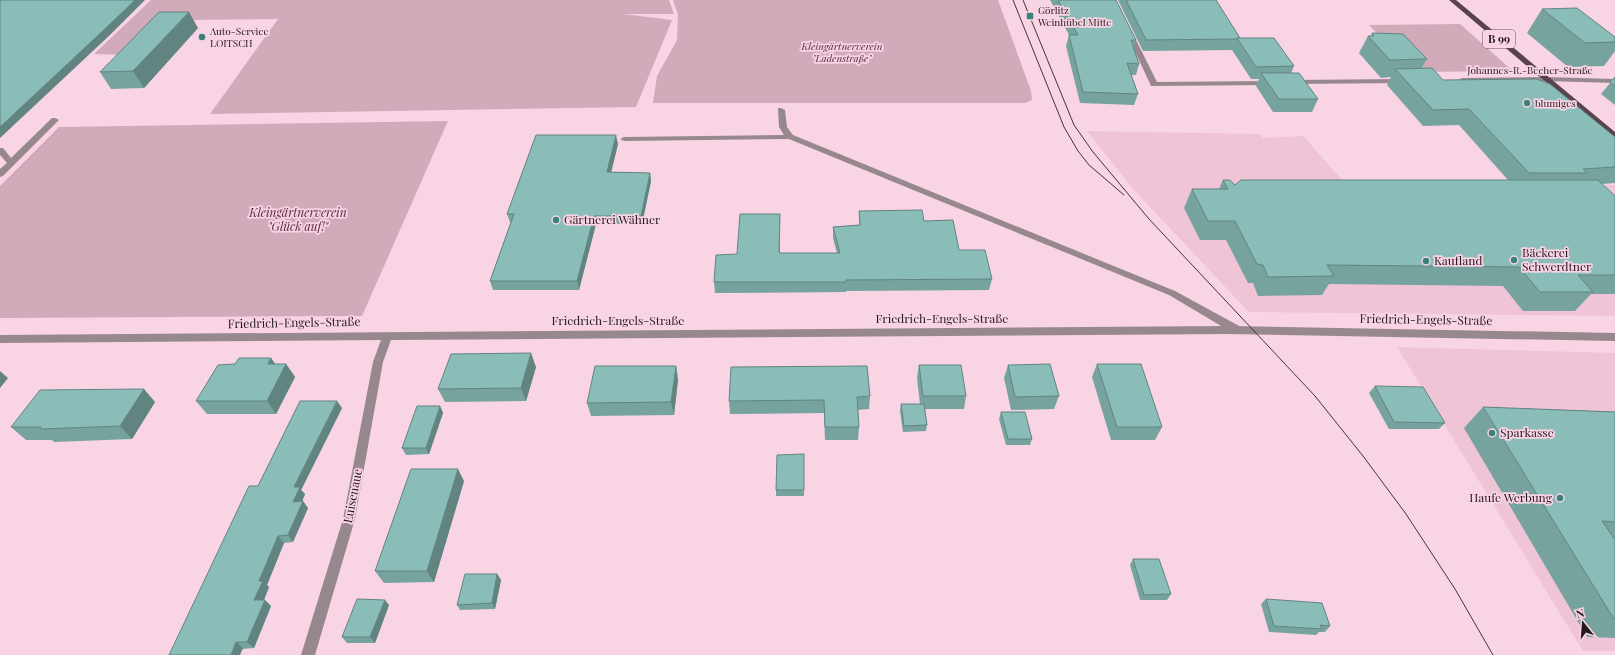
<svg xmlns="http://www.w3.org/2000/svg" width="1615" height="655" viewBox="0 0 1615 655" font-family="'Playfair Display',serif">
  <rect width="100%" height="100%" fill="#f8d4e4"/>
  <g fill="#f0c4d7">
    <path d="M1087,131L1260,134L1263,138L1303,136L1344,182L1615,185V316L1249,312L1133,189Z"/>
    <path d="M1397,347L1615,353V651H1583Z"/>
  </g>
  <g fill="#d2abbb">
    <path d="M151,0H669L674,14H624L672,20L636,107L210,114L278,19L191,20L128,55L94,54Z"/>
    <path d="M673,0H998L1031,91L1032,100L1025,103H653L657,76L677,40L678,15Z"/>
    <path d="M1460,24L1513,71L1414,72L1369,25Z"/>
    <path d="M448,121L362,316L0,318V186L59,127Z"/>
  </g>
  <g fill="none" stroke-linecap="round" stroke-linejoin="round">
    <g fill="#97888e" fill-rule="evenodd">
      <path d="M778,108H781L785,110L787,127L793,135L1175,291L1241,327L1242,330L1241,333H1233L1169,295L789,139L624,141L620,139L624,137L784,135L779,127Z"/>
      <path d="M52,118H55L59,120L3,176L0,177V169L7,163L0,155V148H3L11,158Z"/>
    </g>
    <g fill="#97888e" fill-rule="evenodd">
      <path d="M1127,31L1132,32L1157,82L1270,81L1274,83L1270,85L1151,86L1126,32Z"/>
      <path d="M1546,77L1615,79V83L1546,81L1462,82L1458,80L1462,78Z"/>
      <path d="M1402,79L1406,81L1405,83L1292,84L1288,82L1292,80Z"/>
      <path d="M1228,326L1615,333V341L1228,334L391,340L383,362L355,519L315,655H301L343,519L373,362L381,340L0,343V335Z"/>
    </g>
    <path fill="#5a424d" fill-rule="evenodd" d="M1449,0H1456L1615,132V138H1612Z"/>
    <g stroke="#423339" stroke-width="1">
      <path d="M1013,0L1064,127L1078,151L1089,165L1124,195"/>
      <path d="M1023,0L1074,125L1093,152L1149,219L1315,396L1363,456L1406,514L1455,589L1493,655"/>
    </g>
  </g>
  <g fill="#77a39e">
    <path d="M1050,0H1116L1136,40L1134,48L1139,64L1136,75H1131L1138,94L1134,105L1080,103L1066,46L1069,35Z"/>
    <path d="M1118,0H1216L1240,38L1294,66L1291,73L1318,99L1312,112H1273L1256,86L1259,79H1251L1232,50L1143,51Z"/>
    <path d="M1542,9L1615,37V51L1604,66L1568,67L1527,33Z"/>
    <path d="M198,28L144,88L111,89L100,72Z"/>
    <path d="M1372,33L1427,59L1421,69L1443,80L1615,137V183L1602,184L1615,196V294H1591L1575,311H1523L1503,286L1329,284L1322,295L1258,296L1253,283H1248L1226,240H1200L1184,208L1192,189H1219L1223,180L1235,185L1508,180L1459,125L1423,126L1387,85L1391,77L1381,78L1359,53L1368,36H1371Z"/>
    <path d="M1615,77V105L1601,94Z"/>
    <path d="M618,144L611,172L650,173L651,181L642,224H596L579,290H493L490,281L511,222H510L507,214Z"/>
    <path d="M859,211L924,221L959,250L992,279L989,290L846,291V292L715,293L714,282L737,254L780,214V253H837L833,238V227L859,225Z"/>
    <path d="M271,358L275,364H286L295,377L276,414H207L196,401L235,364Z"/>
    <path d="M1097,364L1162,427L1155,440H1111L1092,377Z"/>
    <path d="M919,365L966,396L964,409H925L927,425L926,431L903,432L900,411L901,404H920L917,378Z"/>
    <path d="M1008,365L1059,396L1054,409L1011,410L1004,378Z"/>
    <path d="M676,366L678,380L674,415L591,416L587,403Z"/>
    <path d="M536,367L526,401L445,402L438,389Z"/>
    <path d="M1375,386L1445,423L1439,429H1389L1369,393Z"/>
    <path d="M870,396L869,409L858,410L859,427L858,440H825L824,413L730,414L729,401Z"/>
    <path d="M155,402L132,439L54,442L52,440H26L11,427Z"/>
    <path d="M440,406L443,413L429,454L406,455L402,448Z"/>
    <path d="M1483,407L1615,412V638L1587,637L1464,428Z"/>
    <path d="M342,408L301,490L305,494L302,501L308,508L293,542L284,543L267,585L269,587L264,600L271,606L254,648L169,655L258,486Z"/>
    <path d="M1001,412L1032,439L1030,445H1006L999,419Z"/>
    <path d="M804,454V496H776V490Z"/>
    <path d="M464,481L434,582L384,583L375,571Z"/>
    <path d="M1133,559L1171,594L1167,600H1140L1130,565Z"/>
    <path d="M497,574L501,580L495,609L460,610L457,605Z"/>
    <path d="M1266,599L1330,626L1325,632H1319L1316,635L1269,632L1261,604Z"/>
    <path d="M389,605L375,643H347L342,637Z"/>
  </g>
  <g fill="#618481">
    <path d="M135,0H145L111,34L0,138V127Z"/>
    <path d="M189,12L198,28L144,88L133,71Z"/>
    <path d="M616,135L618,144L609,181L607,172Z"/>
    <path d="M650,173L651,181L642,224L641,216Z"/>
    <path d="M594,216L596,224L579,290L577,281Z"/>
    <path d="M531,353L536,367L526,401L521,388Z"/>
    <path d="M271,358L280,371L268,364Z"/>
    <path d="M286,364L295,377L276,414L267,401Z"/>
    <path d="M676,366L678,380L674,415L671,402Z"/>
    <path d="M0,371L8,378L0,388Z"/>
    <path d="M144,389L155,402L132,439L120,426Z"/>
    <path d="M337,401L342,408L301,490L305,494L299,509L293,502L294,487Z"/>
    <path d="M440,406L443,413L429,454L426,448Z"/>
    <path d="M458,469L464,481L434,582L427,571Z"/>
    <path d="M303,501L308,508L293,542L288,535Z"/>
    <path d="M278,536L284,543L267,585L269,587L261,607L254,600L259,581Z"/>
    <path d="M497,574L501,580L495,609L492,603Z"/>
    <path d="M265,600L271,606L254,648L247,642Z"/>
    <path d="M385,600L389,605L375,643L370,637Z"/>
    <path d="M236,642L243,648L240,655H231Z"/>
  </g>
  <g fill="#8abdb8" stroke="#618481">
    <path d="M0,0H135L107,27L0,127Z"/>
    <path d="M1058,0H1116L1136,40H1131L1139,64L1127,63L1138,94L1083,92L1069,35H1078Z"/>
    <path d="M1126,0H1216L1240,38H1237L1236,39L1146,40Z"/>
    <path d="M1577,8L1615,37V42L1585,43L1542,9Z"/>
    <path d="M159,12H189L133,71L100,72Z"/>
    <path d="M1372,33L1403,34L1427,59L1390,60L1368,36H1374Z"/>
    <path d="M1237,38H1274L1294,66L1256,67Z"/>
    <path d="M1432,68L1443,80L1536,79L1550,84L1615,137V167L1583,169L1587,173H1529L1469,109L1433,110L1395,69Z"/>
    <path d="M1261,73H1299L1318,99H1279Z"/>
    <path d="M1615,77V86L1610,82Z"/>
    <path d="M536,135H616L607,172L650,173L641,216H594L577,281H490L514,214H507Z"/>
    <path d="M1223,180H1230L1235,185L1241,180H1598L1615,196V275H1578L1593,292H1540L1519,267L1327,265L1334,276L1268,277L1263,265L1257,264L1235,221H1208L1192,189H1228Z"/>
    <path d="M922,210L924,221L953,220L959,250H985L992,279L846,280V282H714L716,255L737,254L740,214H780L779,253H840L833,227L860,225L859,211Z"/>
    <path d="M531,353L521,388L438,389L451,354Z"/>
    <path d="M239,358H271L268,364H286L267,401H196L218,365L235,364Z"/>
    <path d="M1050,364L1059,396L1015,397L1008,365Z"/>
    <path d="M1097,364H1141L1162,427H1117Z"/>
    <path d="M919,365H961L966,396H923Z"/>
    <path d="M595,366H676L671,402L587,403Z"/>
    <path d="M867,366L870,396L857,397L859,427H825L824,400L729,401L731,367Z"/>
    <path d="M1375,386L1423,387L1445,423L1394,422Z"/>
    <path d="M144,389L120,426L41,429V427H11L40,390Z"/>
    <path d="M300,401H337L294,487H300L293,502L303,501L288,535L278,536L259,581H263L254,600H265L247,642H236L231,655H169L249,486H258Z"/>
    <path d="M901,404H924L927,425L904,426Z"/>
    <path d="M417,406H440L426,448H402Z"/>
    <path d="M1483,407L1615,412V522L1602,521L1615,540V619H1614Z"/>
    <path d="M1001,412H1025L1032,439H1008Z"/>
    <path d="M804,454V490H776L777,455Z"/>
    <path d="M411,469H458L427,571H375Z"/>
    <path d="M1133,559H1159L1171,594L1144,595Z"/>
    <path d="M465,574H497L492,603L457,605Z"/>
    <path d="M357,599L385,600L370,637H342Z"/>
    <path d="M1266,599L1322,603L1330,626L1320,625L1322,629L1274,626Z"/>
  </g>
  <g fill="#3a827c" stroke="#f8d4e4" stroke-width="1.5">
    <rect x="1026" y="12" width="8" height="8" rx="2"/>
    <circle cx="202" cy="37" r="4"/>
    <circle cx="1527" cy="103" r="4"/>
    <circle cx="556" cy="220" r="4"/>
    <circle cx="1514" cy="260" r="4"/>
    <circle cx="1426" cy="261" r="4"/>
    <circle cx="1492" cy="433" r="4"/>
    <circle cx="1560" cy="498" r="4"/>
  </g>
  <g text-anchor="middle" stroke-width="3.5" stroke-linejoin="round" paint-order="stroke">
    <g font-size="10" fill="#25191e" stroke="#f8d4e4" text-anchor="start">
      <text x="1038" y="14">Görlitz<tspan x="1038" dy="12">Weinhübel Mitte</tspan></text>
      <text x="210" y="35">Auto-Service<tspan x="210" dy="12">LOITSCH</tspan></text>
      <text x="1535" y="107">blumiges</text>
    </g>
    <g font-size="10" font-style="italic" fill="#5c2742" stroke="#f8d4e4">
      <text x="842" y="50">Kleingärtnerverein<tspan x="842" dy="12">"Ladenstraße"</tspan></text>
    </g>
    <g font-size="10" fill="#25191e" stroke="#f8d4e4">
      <text x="1530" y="74">Johannes-R.-Becher-Straße</text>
    </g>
    <rect fill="#f8d4e4" stroke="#645159" stroke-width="1" x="1483" y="30" width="32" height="18" rx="3"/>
    <g font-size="11" font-weight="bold" fill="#25191e">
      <text x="1499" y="43">B 99</text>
    </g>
    <g font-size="12" font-style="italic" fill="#5c2742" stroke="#f8d4e4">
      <text x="298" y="217">Kleingärtnerverein<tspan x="298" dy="14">"Glück auf!"</tspan></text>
    </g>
    <g font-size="12" fill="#25191e" stroke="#f8d4e4" text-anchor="start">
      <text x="564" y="224">Gärtnerei Wähner</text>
      <text x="1522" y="257">Bäckerei<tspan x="1522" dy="14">Schwerdtner</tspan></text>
      <text x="1434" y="265">Kaufland</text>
      <text x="1500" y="437">Sparkasse</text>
      <text x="1552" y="502" text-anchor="end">Haufe Werbung</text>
    </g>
    <g font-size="12" fill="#25191e" stroke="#f8d4e4">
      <text x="942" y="323">Friedrich-Engels-Straße</text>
      <text transform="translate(1426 320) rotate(1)" y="4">Friedrich-Engels-Straße</text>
      <text x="618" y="325">Friedrich-Engels-Straße</text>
      <text transform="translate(294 323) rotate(-1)" y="4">Friedrich-Engels-Straße</text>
      <text transform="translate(353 496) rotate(-79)" y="4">Luisenaue</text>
    </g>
  </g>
  <g transform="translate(1583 623) rotate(343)" stroke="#f8d4e4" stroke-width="3" paint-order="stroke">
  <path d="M0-3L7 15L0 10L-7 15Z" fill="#25191e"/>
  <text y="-6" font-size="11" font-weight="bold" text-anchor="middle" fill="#25191e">N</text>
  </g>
</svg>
